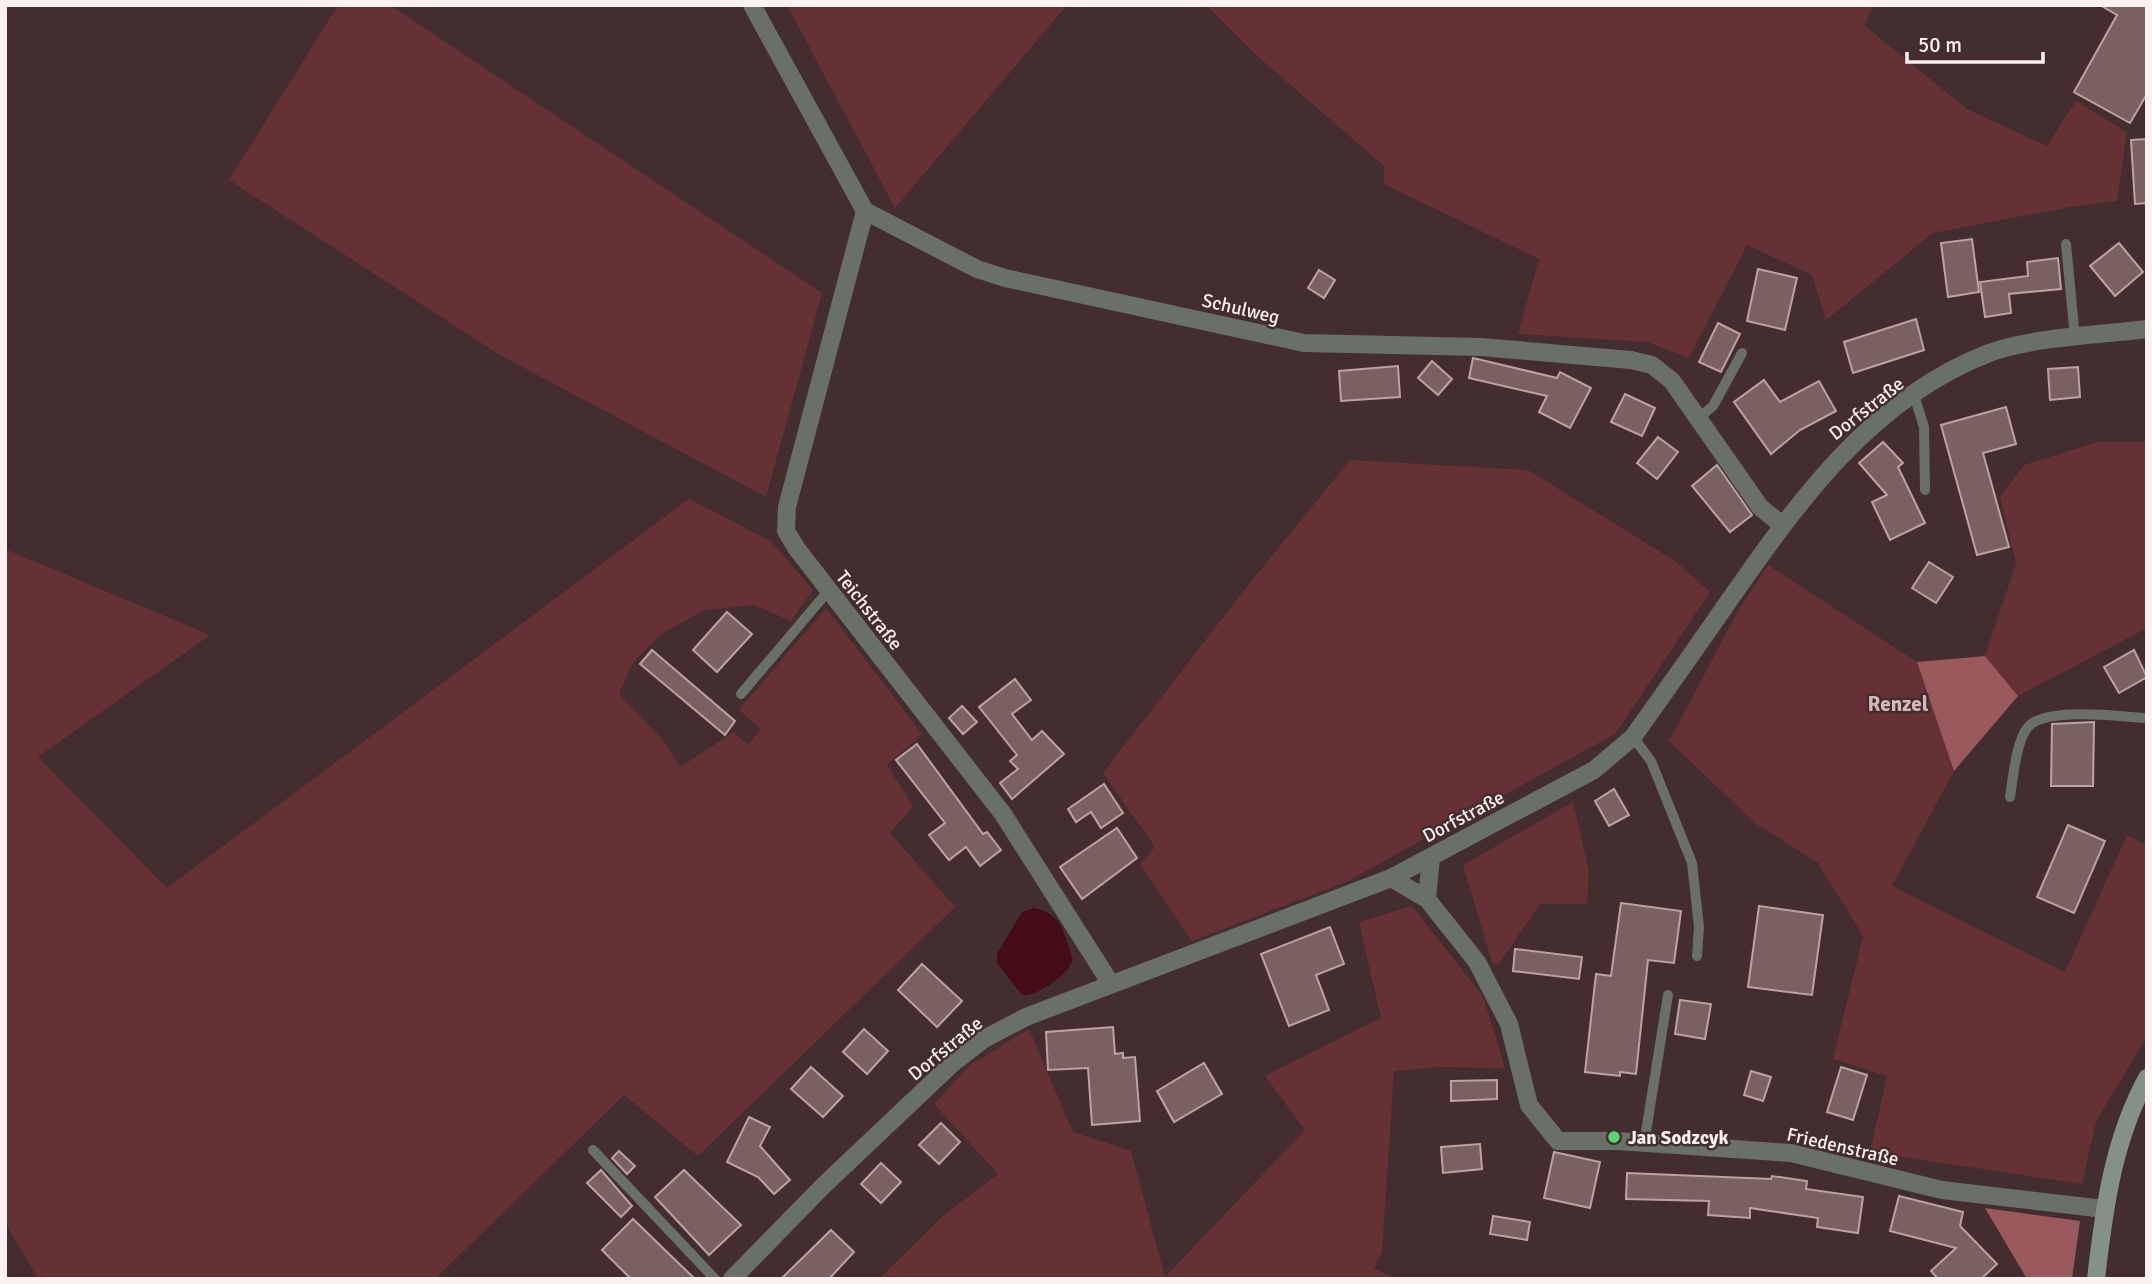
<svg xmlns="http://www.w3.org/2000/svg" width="2152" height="1284" viewBox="0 0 2152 1284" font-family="Signika,sans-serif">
  <rect width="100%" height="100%" fill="#432d2e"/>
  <g fill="#663135">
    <path d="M338,5H390L822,293L766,497L500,355L229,180Z"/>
    <path d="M787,5H1067L895,208Z"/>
    <path d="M1206,5H1874L1864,25L1967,109L2047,146L2076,101L2127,132L2117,201L2070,207L1933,233L1826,320L1812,275L1747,245L1689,358L1647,342L1518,334L1539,259L1384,184V166L1255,54Z"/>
    <path d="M2098,442H2147V628L2018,696L1985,656L2016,564L2000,497L2024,465Z"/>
    <path d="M1350,460L1528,470L1675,561L1710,592L1615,734L1346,882L1192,941L1140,864L1155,847L1103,773L1245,589Z"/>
    <path d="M689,499L771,541L813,590L791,621L754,605L704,610L660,635L632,664L619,694L663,740L680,767L734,732L748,745L761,729L739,710L826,608L922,734L887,765L913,806L890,833L955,907L698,1156L624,1095L435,1279H38L5,1222V549L210,635L38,757L167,888Z"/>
    <path d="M1768,565L1917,662L1954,771L1892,886L2065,972L2127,835L2147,845V1037L2096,1121L2082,1184L1870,1152L1887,1076L1833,1059L1863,936L1818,863L1755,823L1669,741L1739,609Z"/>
    <path d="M1573,802L1589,871L1587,904H1540L1498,965L1492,962L1463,865Z"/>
    <path d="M1412,906L1483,996L1505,1068L1439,1067L1394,1071L1382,1252L1374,1269L1397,1279H879L943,1216L998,1174L934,1104L970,1065L1029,1029L1073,1132L1131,1151L1165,1277L1305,1130L1265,1076L1381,1018L1359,922Z"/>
  </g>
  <g fill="#9a595c">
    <path d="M1985,656L2018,696L1954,771L1917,662Z"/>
    <path d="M1985,1208L2080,1221L2072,1279H2027Z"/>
  </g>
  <path fill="#440c15" d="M1034,908C1063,914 1064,934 1073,960C1068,974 1038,997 1022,995L997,963V954L1022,912Z"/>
  <g fill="#7a6161" stroke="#bda2a2" stroke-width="2">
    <path d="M2100,5H2147V94L2130,123L2074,92L2117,15Z"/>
    <path d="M2147,139V203L2135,204L2131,140Z"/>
    <path d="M1972,239L1979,292L1948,297L1941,243Z"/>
    <path d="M2119,243L2143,272L2115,296L2090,266Z"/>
    <path d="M2058,258L2061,289L2009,294L2011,313L1985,317L1980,282L2028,276L2027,262Z"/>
    <path d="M1758,269L1797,278L1785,330L1747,321Z"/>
    <path d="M1319,270L1335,280L1324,298L1308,288Z"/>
    <path d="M1916,319L1924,350L1853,373L1844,342Z"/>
    <path d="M1718,323L1740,334L1721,372L1699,362Z"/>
    <path d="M1473,358L1557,378L1560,372L1591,388L1570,428L1539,412L1547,396L1469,378Z"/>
    <path d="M1432,361L1452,379L1438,395L1418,378Z"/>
    <path d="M1398,366L1400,397L1341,401L1339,371Z"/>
    <path d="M2078,367L2080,397L2050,400L2048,369Z"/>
    <path d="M1764,380L1780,402L1819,381L1836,411L1800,430L1771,454L1734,402Z"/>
    <path d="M1625,394L1655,408L1642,436L1611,422Z"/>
    <path d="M2006,407L2016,444L1983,453L2009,547L1977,555L1941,425Z"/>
    <path d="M1658,437L1678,452L1657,479L1637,463Z"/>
    <path d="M1883,442L1903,463L1898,467L1925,523L1890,540L1872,502L1887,495L1859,463Z"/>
    <path d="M1717,465L1752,515L1730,532L1692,486Z"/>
    <path d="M1929,562L1953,577L1936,603L1912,588Z"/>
    <path d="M727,612L752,634L717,672L693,650Z"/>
    <path d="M652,650L735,721L725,735L640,664Z"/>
    <path d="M2134,650L2147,677L2119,693L2104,667Z"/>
    <path d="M1015,679L1031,700L1012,714L1032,740L1042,731L1064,754L1012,799L1000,783L1018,769L1010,761L1017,755L979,707Z"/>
    <path d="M962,706L977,722L963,734L949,718Z"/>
    <path d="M2094,722L2093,786H2051L2052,724Z"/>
    <path d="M917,744L983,834L987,832L1001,850L980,866L966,847L949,860L929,835L945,823L896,760Z"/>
    <path d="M1104,784L1123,813L1101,828L1091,812L1076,822L1068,809Z"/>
    <path d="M1614,789L1629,815L1609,826L1595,801Z"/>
    <path d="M2068,825L2105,841L2074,913L2037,897Z"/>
    <path d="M1117,828L1137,858L1082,899L1060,867Z"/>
    <path d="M1621,903L1681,911L1674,963L1648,960L1636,1074L1620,1072V1076L1585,1072L1596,974L1611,976Z"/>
    <path d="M1759,906L1823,915L1812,995L1748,987Z"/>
    <path d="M1330,927L1344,964L1316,975L1329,1010L1289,1026L1261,954Z"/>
    <path d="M1515,949L1582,957L1579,979L1513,971Z"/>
    <path d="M922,964L962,1001L937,1027L898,990Z"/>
    <path d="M1680,1000L1711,1004L1705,1039L1675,1034Z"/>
    <path d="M1113,1027L1115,1054L1123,1053V1058L1135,1057L1140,1121L1092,1125L1088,1068L1048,1070L1046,1032Z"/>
    <path d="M864,1029L888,1051L867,1074L843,1052Z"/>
    <path d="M1204,1063L1222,1094L1174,1122L1157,1091Z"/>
    <path d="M811,1067L843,1096L823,1117L791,1089Z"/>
    <path d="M1841,1067L1867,1075L1853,1120L1827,1112Z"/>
    <path d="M1751,1071L1771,1077L1763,1101L1744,1095Z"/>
    <path d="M1497,1080V1099L1451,1101V1081Z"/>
    <path d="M749,1117L770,1127L760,1146L790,1180L774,1194L758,1177L727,1162Z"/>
    <path d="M941,1123L960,1142L939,1164L919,1145Z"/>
    <path d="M1480,1144L1482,1169L1443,1173L1441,1147Z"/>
    <path d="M619,1151L635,1166L627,1174L612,1158Z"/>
    <path d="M1554,1152L1600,1162L1590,1208L1544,1198Z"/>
    <path d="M881,1163L901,1182L881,1203L861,1184Z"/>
    <path d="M601,1170L632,1206L621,1217L587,1183Z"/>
    <path d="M684,1170L741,1225L709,1255L655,1197Z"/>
    <path d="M1627,1173L1771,1179L1772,1176L1807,1181L1806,1189L1863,1197L1858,1233L1817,1227L1818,1218L1750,1208V1218L1708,1215L1709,1201L1626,1199Z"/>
    <path d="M1899,1196L1963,1212L1960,1226L1997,1264L1981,1279H1938L1931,1271L1956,1248L1890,1231Z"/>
    <path d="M1493,1216L1530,1222L1527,1240L1490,1234Z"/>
    <path d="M633,1219L668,1253L695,1279H631L602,1250Z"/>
    <path d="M831,1230L854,1252L829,1279H781Z"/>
  </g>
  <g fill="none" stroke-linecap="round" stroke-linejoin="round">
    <g stroke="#687068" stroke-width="10">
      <path d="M2066,244L2075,338"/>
      <path d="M1914,395L1924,427L1925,490"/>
      <path d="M1700,417L1713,406L1742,353"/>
      <path d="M741,694L829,590"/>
      <path d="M1633,737L1651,761L1692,863L1699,927L1697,956"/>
      <path d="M2010,797C2013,779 2016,741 2028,727C2046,706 2120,717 2147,718"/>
      <path d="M1644,1144L1668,995"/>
      <path d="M593,1150L715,1279"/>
    </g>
    <g stroke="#687068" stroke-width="18">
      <path d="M752,5L865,211L977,269L1005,278L1304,343L1481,347L1631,360L1652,365L1672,381L1760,507L1782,525"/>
      <path d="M865,211L787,507L786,531L797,549L1003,814L1111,984"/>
      <path d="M1391,878L1427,899L1477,962L1509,1024L1529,1105L1558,1141H1618L1791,1153L1942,1190L2104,1209"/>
      <path d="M1427,899L1431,857"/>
      <path d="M732,1279L823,1186L954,1062L984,1039L1026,1017L1391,878L1594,770L1633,737C1665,692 1697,647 1728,602C1798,502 1870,399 1989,353C2032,337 2100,335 2147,329"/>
    </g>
    <path stroke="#849186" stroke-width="18" d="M2096,1279C2104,1209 2113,1140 2147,1078"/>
  </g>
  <circle fill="#56d671" stroke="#432d2e" stroke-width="2.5" cx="1614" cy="1137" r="7"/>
  <g text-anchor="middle" stroke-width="5" stroke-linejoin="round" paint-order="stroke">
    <g font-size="19" fill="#fdf1f1" stroke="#432d2e">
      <text transform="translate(1241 308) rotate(13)" y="7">Schulweg</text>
      <text transform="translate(1866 408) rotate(-38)" y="7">Dorfstraße</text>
      <text transform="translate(870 610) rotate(52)" y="7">Teichstraße</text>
      <text transform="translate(1463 816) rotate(-28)" y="7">Dorfstraße</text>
      <text transform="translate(945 1048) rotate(-39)" y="7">Dorfstraße</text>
      <text transform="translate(1843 1146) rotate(13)" y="7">Friedenstraße</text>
    </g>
    <g font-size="19" font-weight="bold" fill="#fdf1f1" stroke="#432d2e" text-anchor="start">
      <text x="1628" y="1144">Jan Sodzcyk</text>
    </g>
    <g font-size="21" font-weight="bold" fill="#d4b8b8" stroke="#432d2e">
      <text x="1898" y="711">Renzel</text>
    </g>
  </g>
  <rect width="2152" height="1284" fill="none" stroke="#fdf1f1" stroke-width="14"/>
  <path d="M1907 52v10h136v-10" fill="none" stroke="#fdf1f1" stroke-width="3.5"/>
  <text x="1918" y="52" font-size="21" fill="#fdf1f1" stroke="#432d2e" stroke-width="5" paint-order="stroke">50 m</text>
</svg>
